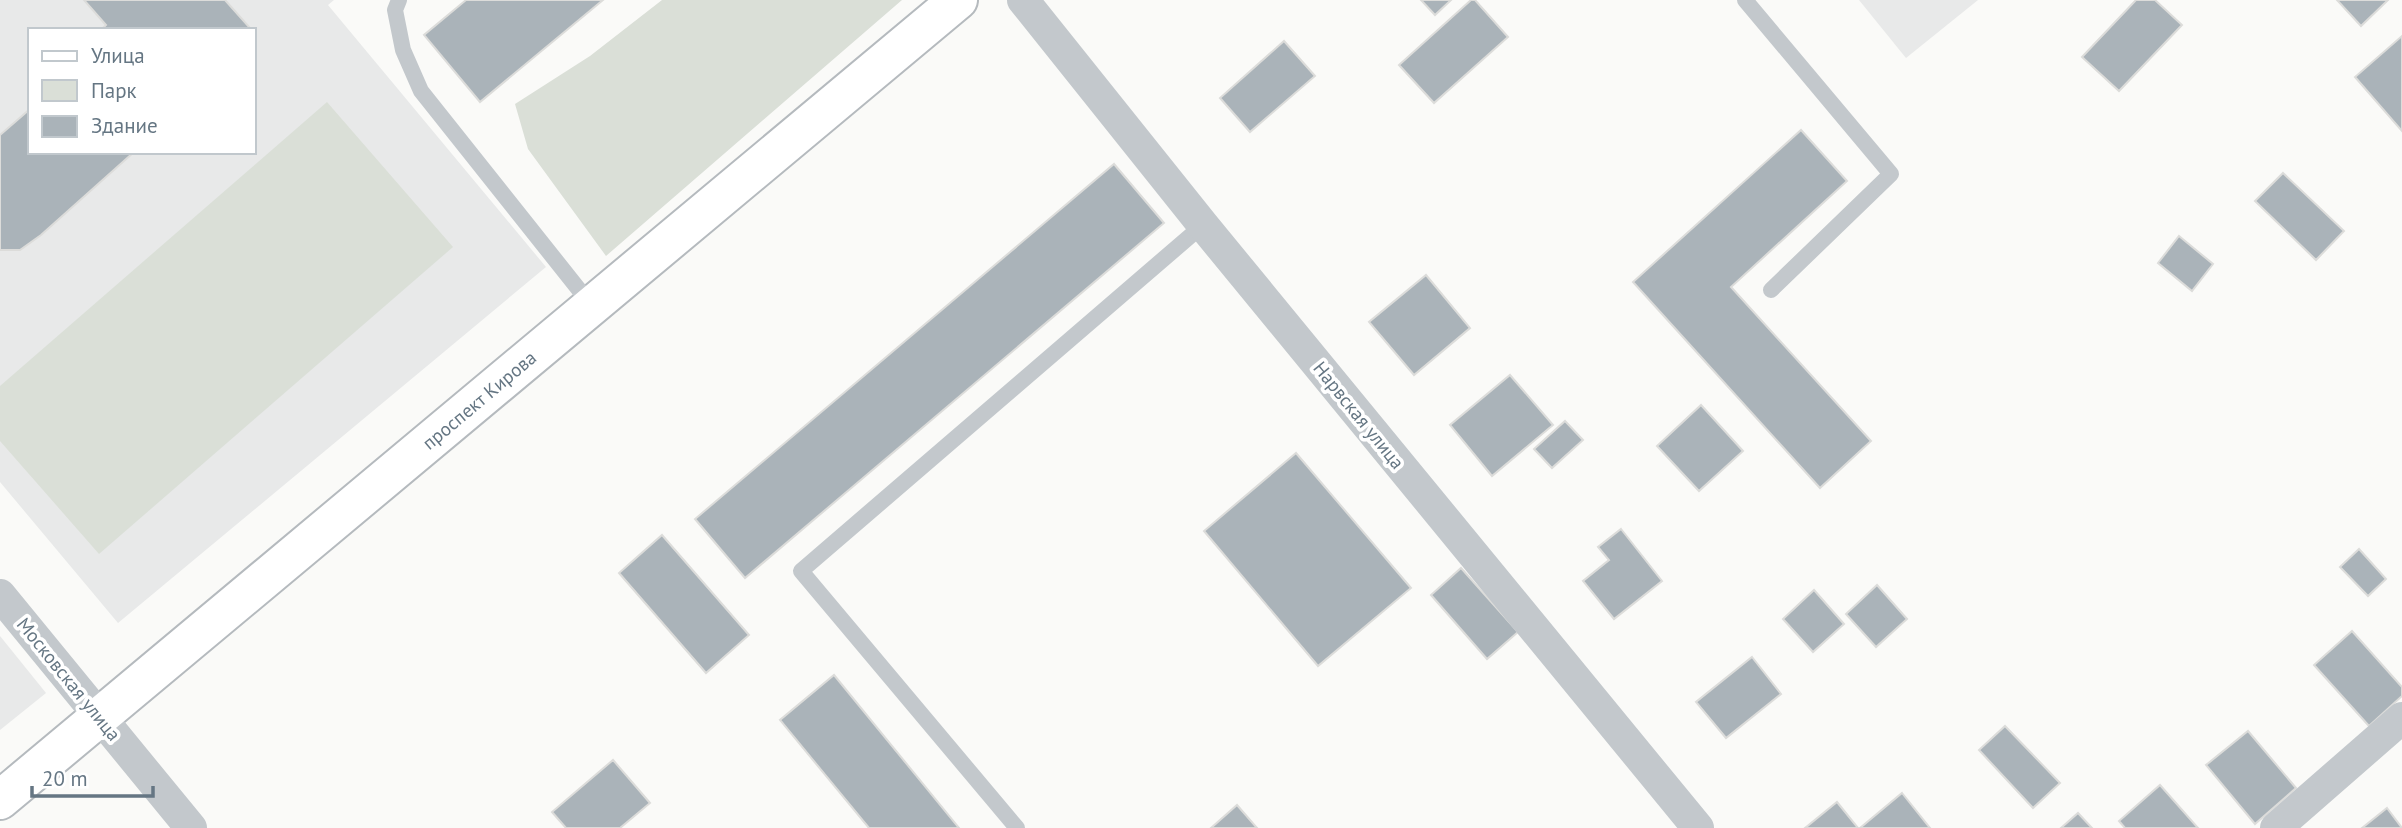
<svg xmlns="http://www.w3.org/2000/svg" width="2402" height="828" viewBox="0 0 2402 828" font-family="'PT Sans',sans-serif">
  <rect width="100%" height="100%" fill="#fafaf8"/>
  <g fill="#e8e9e9" fill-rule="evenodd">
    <path d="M0,0H334L328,5L546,267L118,623L0,482ZM30,30H254V152H30Z"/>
    <path d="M1859,0H1978L1906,58Z"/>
    <path d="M0,636L46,693L0,730Z"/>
  </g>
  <g fill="#dadfd7">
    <path d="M662,0H902L606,256L528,149L515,104L590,56Z"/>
    <path d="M327,102L453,247L99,554L0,441V386Z"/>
  </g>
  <g fill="#aab3b9" stroke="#dcdcda" stroke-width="2">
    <path d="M84,0H225L250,28L247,30H101L106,25Z"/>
    <path d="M466,0H603L480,102L424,35Z"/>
    <path d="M1421,0H1451L1435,15Z"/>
    <path d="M1471,0H1475L1508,37L1434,103L1399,65Z"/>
    <path d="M2136,0H2155L2182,25L2119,91L2082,57Z"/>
    <path d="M2337,0H2388L2361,26Z"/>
    <path d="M2402,36V131L2355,77Z"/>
    <path d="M1284,41L1315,76L1250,132L1220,98Z"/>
    <path d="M30,109V152H134L41,235L20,250H0V135Z"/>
    <path d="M1801,130L1847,181L1731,287L1871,441L1820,488L1633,282Z"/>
    <path d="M1114,164L1164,223L745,578L695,519Z"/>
    <path d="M2283,173L2344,231L2316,260L2255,201Z"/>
    <path d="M2179,236L2213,264L2192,291L2158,263Z"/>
    <path d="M1426,275L1470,328L1414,375L1369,322Z"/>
    <path d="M1510,375L1553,425L1492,476L1450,425Z"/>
    <path d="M1701,405L1743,451L1699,491L1657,446Z"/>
    <path d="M1565,421L1583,440L1552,468L1534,449Z"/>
    <path d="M1296,453L1411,588L1318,666L1204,531Z"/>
    <path d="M1621,529L1662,581L1614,619L1583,581L1609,560L1598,547Z"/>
    <path d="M662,535L749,635L706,673L619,573Z"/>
    <path d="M2359,549L2386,579L2368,596L2340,567Z"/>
    <path d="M1461,568L1518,632L1487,659L1431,595Z"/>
    <path d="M1877,585L1907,619L1876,647L1846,614Z"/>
    <path d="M1814,590L1844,624L1813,652L1783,619Z"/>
    <path d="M2352,631L2402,687V696L2369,726L2314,665Z"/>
    <path d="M1752,657L1781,694L1726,738L1696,702Z"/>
    <path d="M834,675L959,828H869L780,720Z"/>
    <path d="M2005,726L2060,783L2033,808L1979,750Z"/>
    <path d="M2248,731L2296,788L2255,824L2206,765Z"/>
    <path d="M613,760L650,803L620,828H566L552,812Z"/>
    <path d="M2160,785L2198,828H2125L2119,821Z"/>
    <path d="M1902,793L1930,828H1860Z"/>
    <path d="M1837,802L1858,828H1805Z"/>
    <path d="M1237,805L1257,828H1211Z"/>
    <path d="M2387,808L2402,828H2362Z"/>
    <path d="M2078,813L2092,828H2061Z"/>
  </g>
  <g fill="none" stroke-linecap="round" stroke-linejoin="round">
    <defs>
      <path id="primary" d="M0,800L958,0"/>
    </defs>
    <use href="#primary" stroke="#b5babe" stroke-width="42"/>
    <g stroke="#c3c8cc" stroke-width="16">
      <path d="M399,0L395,10L403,50L421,91L592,306"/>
      <path d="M1745,0L1891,174L1771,290"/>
      <path d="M1017,828L801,571L1203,225"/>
    </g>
    <g stroke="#c3c8cc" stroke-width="32">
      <path d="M1023,0L1203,225L1698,828"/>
      <path d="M0,595L191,828"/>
      <path d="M2276,828L2402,718"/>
    </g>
    <use href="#primary" stroke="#fff" stroke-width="38"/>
  </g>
  <g text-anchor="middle" stroke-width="7" stroke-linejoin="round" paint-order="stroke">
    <g font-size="19" fill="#657683" stroke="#fff">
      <text transform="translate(479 400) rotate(-40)" y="7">проспект Кирова</text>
      <text transform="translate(1359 415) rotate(51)" y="7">Нарвская улица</text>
      <text transform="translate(69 679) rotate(51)" y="7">Московская улица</text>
    </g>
  </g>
  <rect x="28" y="28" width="228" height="126" fill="#ffffff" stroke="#c1c8cd" stroke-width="2"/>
  <rect x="42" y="51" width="35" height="10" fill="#ffffff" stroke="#c1c8cd" stroke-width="2"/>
  <text x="91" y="63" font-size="21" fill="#657683">Улица</text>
  <rect x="42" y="80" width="35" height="21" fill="#dadfd7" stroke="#c1c8cd" stroke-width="2"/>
  <text x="91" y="98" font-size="21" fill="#657683">Парк</text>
  <rect x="42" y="116" width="35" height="21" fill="#aab3b9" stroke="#c1c8cd" stroke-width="2"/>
  <text x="91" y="133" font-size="21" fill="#657683">Здание</text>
  <path d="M32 786v10h121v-10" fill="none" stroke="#657683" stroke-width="3.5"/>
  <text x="42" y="786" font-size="21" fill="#657683" stroke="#ffffff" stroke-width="5" paint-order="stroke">20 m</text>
</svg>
